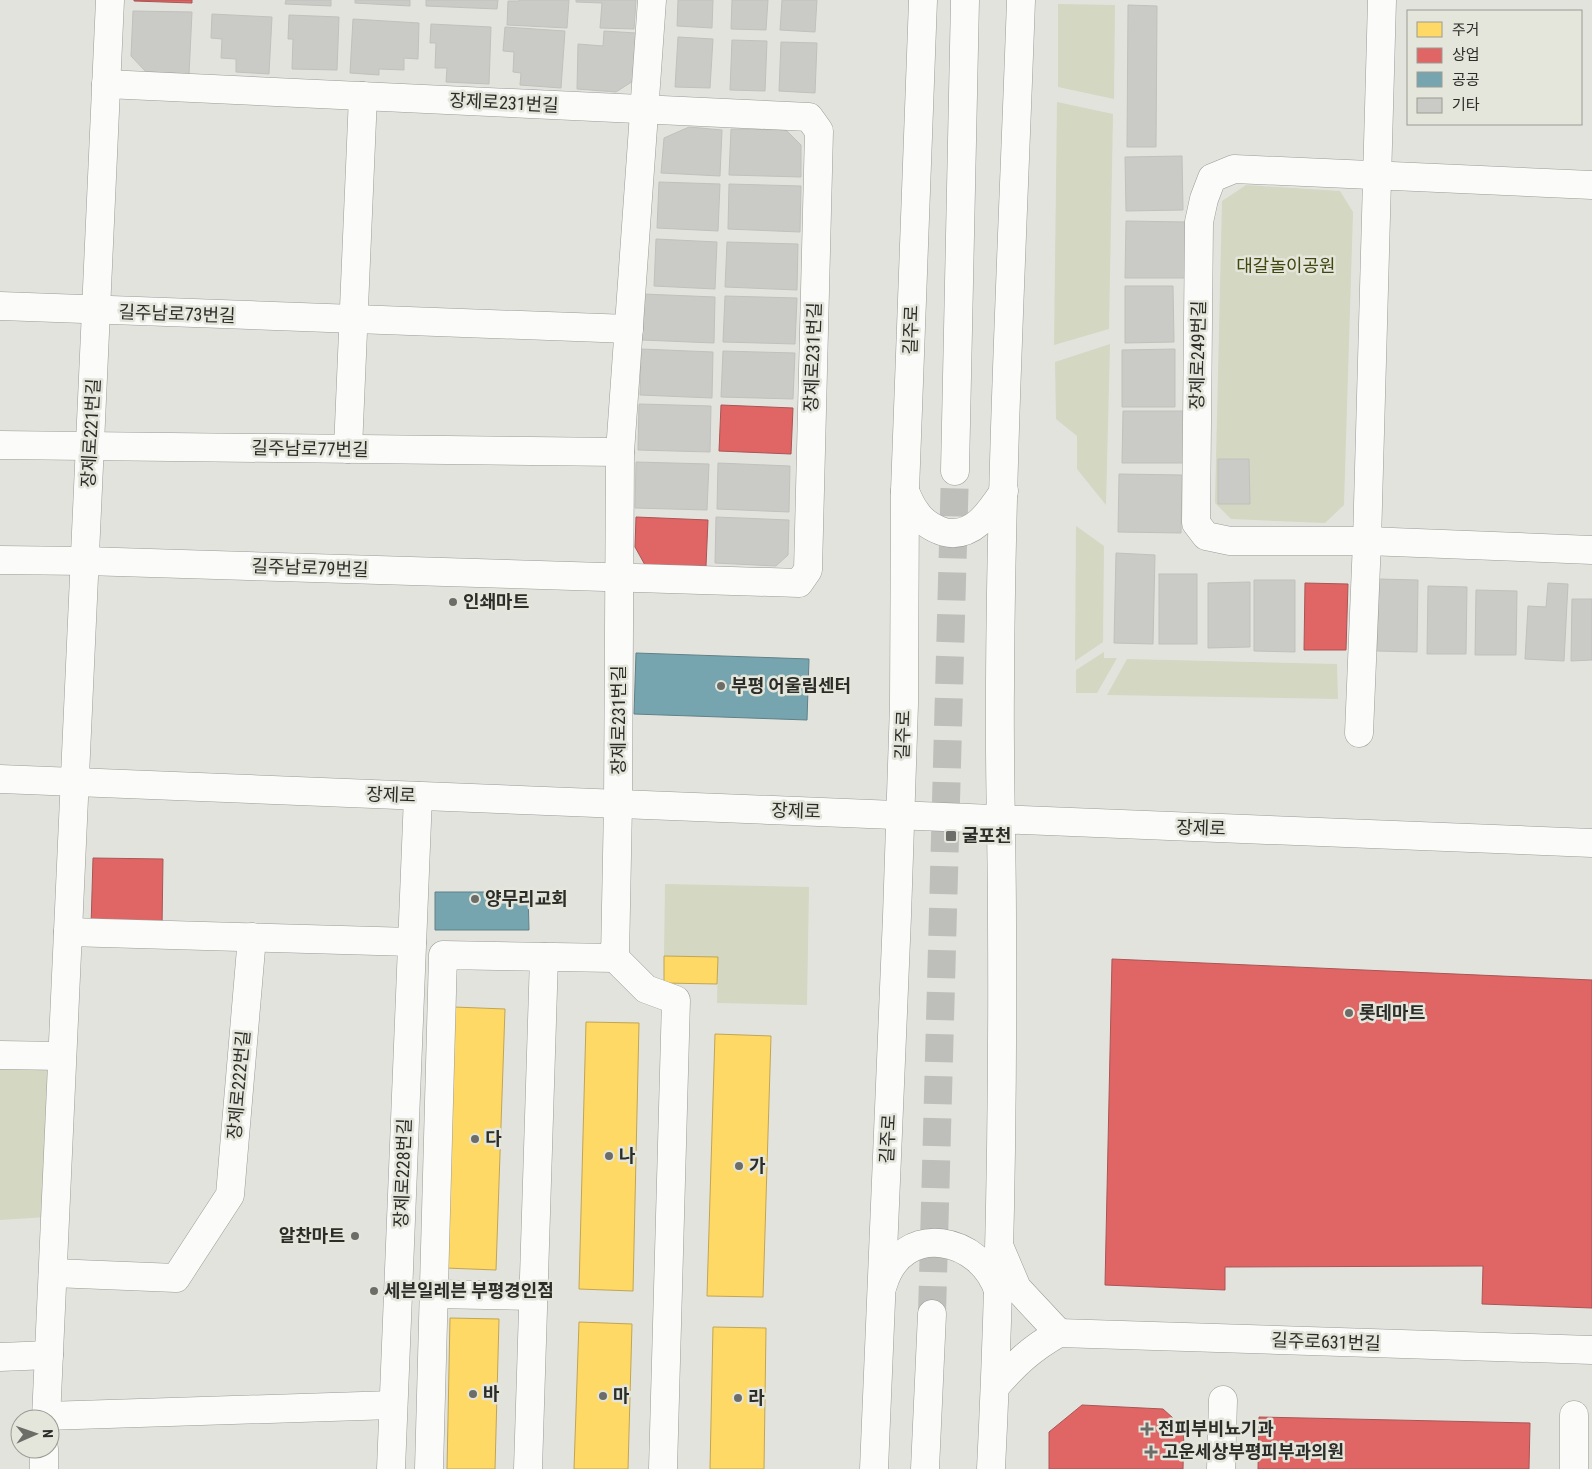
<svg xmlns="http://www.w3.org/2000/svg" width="1592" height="1469" viewBox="0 0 1592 1469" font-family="'Roboto Condensed','Noto Sans KR',sans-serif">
  <rect width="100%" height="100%" fill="#e3e3de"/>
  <g fill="#d4d7c2">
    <path d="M1058,4L1115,5L1114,99L1058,87Z"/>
    <path d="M1057,102L1113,114L1109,329L1054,345Z"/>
    <path d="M1246,185L1340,191L1353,212L1344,505L1325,523L1231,519L1215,503L1222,201Z"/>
    <path d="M1110,344L1106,505L1077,469V436L1056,419L1055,362Z"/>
    <path d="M1076,526L1104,546L1103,642L1075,661Z"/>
    <path d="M1104,652V658H1117L1097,693H1076V670Z"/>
    <path d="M1127,659L1337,664L1338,699L1107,695Z"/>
    <path d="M665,884L809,887L807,1005L717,1003L718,957L664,956Z"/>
    <path d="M0,1064L54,1065L47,1217L0,1220Z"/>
  </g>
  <g fill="#ffd966" stroke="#c0a554">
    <path d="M664,956L718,957L717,984L664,983Z"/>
    <path d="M1140,967L1231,970L1230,992L1277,994L1276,1035L1229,1033L1228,1066H1205L1204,1090H1192L1190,1159H1201L1200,1189L1225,1190L1224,1224L1268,1226L1266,1264L1222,1263L1221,1287L1138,1284V1273L1109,1272L1112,1181L1133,1182L1137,1063H1114L1117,975L1140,976Z"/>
    <path d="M1516,986L1592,988V1085H1581V1109H1569L1567,1177L1578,1178L1577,1208L1592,1209V1305L1515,1303V1292L1486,1291L1489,1200L1510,1201L1514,1082H1491L1494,994L1516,995Z"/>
    <path d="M454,1007L505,1009L496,1270L446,1268Z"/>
    <path d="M586,1022L639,1023L633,1291L579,1289Z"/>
    <path d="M715,1034L771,1036L763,1297L707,1296Z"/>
    <path d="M450,1318L499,1319L495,1469H447Z"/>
    <path d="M579,1322L632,1324L628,1469H574Z"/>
    <path d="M713,1327L766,1328L764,1469H710Z"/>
  </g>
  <g fill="#e06666" stroke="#aa5554">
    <path d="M134,0H192V3L134,1Z"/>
    <path d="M721,405L793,408L791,454L719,451Z"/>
    <path d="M636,517L708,520L706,566L645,565L635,547Z"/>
    <path d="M1305,583L1348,584L1346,650H1304Z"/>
    <path d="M93,858L163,859L162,928L91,927Z"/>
    <path d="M1112,959L1592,980V1308L1482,1304L1483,1266L1225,1267V1290L1105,1285Z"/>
    <path d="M1082,1405L1163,1409L1184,1428L1183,1469H1049V1432Z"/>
    <path d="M1259,1417L1530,1423L1529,1469H1258Z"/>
  </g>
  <g fill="#76a5af" stroke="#608187">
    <path d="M636,653L809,659L807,720L634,714Z"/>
    <path d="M435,892H528L529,930H435Z"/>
  </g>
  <g fill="#cacbc6" stroke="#c0c1bc">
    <path d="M286,0H331V6L285,4Z"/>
    <path d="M355,0H410V6L355,3Z"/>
    <path d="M426,0H498L497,9L426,6Z"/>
    <path d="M519,0H569L567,28L507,25L508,1H519Z"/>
    <path d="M576,0H636L634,29L600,28L602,3L576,2Z"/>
    <path d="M678,0H713L712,28L677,26Z"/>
    <path d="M732,0H768L766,30L731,29Z"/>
    <path d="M782,0H817L815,32L780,30Z"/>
    <path d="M1128,5L1157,6L1156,147H1127Z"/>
    <path d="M133,11L192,12L189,75L147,73L131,56Z"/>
    <path d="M212,14L272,17L269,74L236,72V59L221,58L222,39L211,38Z"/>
    <path d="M289,15L339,17L337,70L292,69L293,39H288Z"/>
    <path d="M353,19L419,23L418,59L404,58V70L379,69V75L350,73Z"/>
    <path d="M431,24L491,27L489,84L446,82L447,68H435L436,43H430Z"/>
    <path d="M505,27L565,31L561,88L520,85L521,73L513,72L514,52L503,51Z"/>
    <path d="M604,31L636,33L633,81L616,92L577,89L578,44L603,46Z"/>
    <path d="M678,37L713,39L710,88L675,87Z"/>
    <path d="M732,40L767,41L765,91L730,90Z"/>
    <path d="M781,42L817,43L815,93L779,91Z"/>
    <path d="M689,127L722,130L720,176L661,173L664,138Z"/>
    <path d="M731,129L786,130L801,145V177L729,175Z"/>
    <path d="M1182,156L1183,210L1126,211L1125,157Z"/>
    <path d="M659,182L720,184L718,231L657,228Z"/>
    <path d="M729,184L801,186L800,232L728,229Z"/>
    <path d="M1126,221L1186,222L1185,278H1125Z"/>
    <path d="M656,239L717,242L715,289L654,286Z"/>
    <path d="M727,242L798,244L797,290L725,287Z"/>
    <path d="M1125,286H1173L1174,342L1125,343Z"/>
    <path d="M643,294L715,297L714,343L642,340Z"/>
    <path d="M725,296L797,298L795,344L723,342Z"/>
    <path d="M641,349L713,352L712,398L640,395Z"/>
    <path d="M1175,349V407H1122V350Z"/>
    <path d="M723,351L795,353L793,399L721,397Z"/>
    <path d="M639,404L711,406L710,452L638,450Z"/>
    <path d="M1123,411H1184L1183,463H1122Z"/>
    <path d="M1218,459H1249L1250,504H1218Z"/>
    <path d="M636,462L709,464L707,510L635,508Z"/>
    <path d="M718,463L790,466L789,512L717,509Z"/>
    <path d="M1119,474L1182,475L1181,533L1118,532Z"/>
    <path d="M716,517L789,520L788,555L776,566L715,563Z"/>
    <path d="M1116,553L1155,555L1153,644L1114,643Z"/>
    <rect x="1159" y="574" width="38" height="70"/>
    <path d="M1379,579L1418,580L1417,652L1377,651Z"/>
    <path d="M1254,580H1295V652L1254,651Z"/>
    <path d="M1250,582V647L1208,648V583Z"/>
    <path d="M1548,583L1568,584L1564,661L1525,659L1528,606L1546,607Z"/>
    <path d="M1428,586L1467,587L1466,654H1427Z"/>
    <path d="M1476,590L1517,591L1516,655H1475Z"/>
    <path d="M1572,599H1592V660L1571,661Z"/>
  </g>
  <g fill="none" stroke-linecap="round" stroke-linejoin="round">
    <path stroke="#bebfba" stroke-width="28" stroke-dasharray="28 14" stroke-linecap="butt" d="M932,1314L955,471"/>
    <defs>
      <g id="minor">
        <path d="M1592,185L1234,169L1212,178L1204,199L1199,222L1196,523L1206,536L1230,541H1367L1592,550"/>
        <path d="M0,306L629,329"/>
        <path d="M0,445L620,452"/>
        <path d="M348,449L363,96"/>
        <path d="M0,560L85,561L799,583L808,570L819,131L809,117L106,84"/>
        <path d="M1359,733L1367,541L1382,0"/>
        <path d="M68,932L412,942"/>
        <path d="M615,958L646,989L676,1000L663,1469"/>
        <path d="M0,1055L62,1056"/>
        <path d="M1000,1248L1017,1288L1059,1333"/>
        <path d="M53,1273L176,1278L230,1195L252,937"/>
        <path d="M434,1294L534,1296"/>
        <path d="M0,1357L49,1355"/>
        <path d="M995,1387C1015,1364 1032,1348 1059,1333L1592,1350"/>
        <path d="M46,1416L393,1405"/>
        <path d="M46,1419L110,0"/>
        <path d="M44,1469V1449"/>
        <path d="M391,1469L418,796"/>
        <path d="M429,1469L443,955L615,958L618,804L620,452L652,0"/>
        <path d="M528,1469L544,957"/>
        <path d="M1221,1469L1223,1400"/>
        <path d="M1574,1469V1415"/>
      </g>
      <g id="major">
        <path d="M955,471L965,0"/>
        <path d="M905,491C908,498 911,506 916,512C923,523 932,528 944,532C973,539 990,512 1004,491"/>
        <path d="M0,779L1592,843"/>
        <path d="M883,1285C902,1220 982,1236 999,1293"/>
        <path d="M874,1469L897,916L904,704L905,491L923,0"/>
        <path d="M925,1469L932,1314"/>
        <path d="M991,1469C1000,1287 1003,1105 1002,923C1002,844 999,765 1000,686C1001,458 1013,229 1021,0"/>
      </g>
    </defs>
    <use href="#minor" stroke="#9a9a96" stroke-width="29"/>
    <use href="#major" stroke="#9a9a96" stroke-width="29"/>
    <use href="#minor" stroke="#fbfbfa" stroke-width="28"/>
    <use href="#major" stroke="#fbfbfa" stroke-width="28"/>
  </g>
  <g fill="#6c6d68" stroke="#e4e6db" stroke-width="2">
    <circle cx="453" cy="602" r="5"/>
    <circle cx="721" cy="686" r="5"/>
    <rect x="945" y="830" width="12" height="12" rx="2.5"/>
    <circle cx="475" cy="899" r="5"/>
    <circle cx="1349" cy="1013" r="5"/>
    <circle cx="475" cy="1139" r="5"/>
    <circle cx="609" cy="1156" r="5"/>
    <circle cx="739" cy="1166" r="5"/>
    <circle cx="355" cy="1236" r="5"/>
    <circle cx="374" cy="1291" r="5"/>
    <circle cx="473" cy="1394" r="5"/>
    <circle cx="603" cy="1396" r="5"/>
    <circle cx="738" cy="1398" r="5"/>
    <path d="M1144.5 1421.5h5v5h5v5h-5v5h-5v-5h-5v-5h5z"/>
    <path d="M1148.5 1444.5h5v5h5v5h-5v5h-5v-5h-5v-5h5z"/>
  </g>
  <g text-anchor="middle" stroke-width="5" stroke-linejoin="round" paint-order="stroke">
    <g font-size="18" fill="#2c2d29" stroke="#e4e6db">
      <text transform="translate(504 103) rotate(3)" y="6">장제로231번길</text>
      <text transform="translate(177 314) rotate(2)" y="6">길주남로73번길</text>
      <text transform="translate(911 330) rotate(-88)" y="6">길주로</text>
      <text transform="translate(1198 355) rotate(-89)" y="6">장제로249번길</text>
      <text transform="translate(813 357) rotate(-88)" y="6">장제로231번길</text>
      <text transform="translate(91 433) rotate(-87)" y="6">장제로221번길</text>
      <text transform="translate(310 449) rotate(1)" y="6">길주남로77번길</text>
      <text transform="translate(310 568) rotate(2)" y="6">길주남로79번길</text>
      <text transform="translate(619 720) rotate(-90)" y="6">장제로231번길</text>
      <text transform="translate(903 735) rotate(-88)" y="6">길주로</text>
      <text transform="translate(391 795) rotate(2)" y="6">장제로</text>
      <text transform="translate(796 811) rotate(2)" y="6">장제로</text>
      <text transform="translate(1201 828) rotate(2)" y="6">장제로</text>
      <text transform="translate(239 1085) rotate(-85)" y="6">장제로222번길</text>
      <text transform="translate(888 1139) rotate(-87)" y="6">길주로</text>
      <text transform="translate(403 1173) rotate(-88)" y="6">장제로228번길</text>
      <text transform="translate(1326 1342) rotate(2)" y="6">길주로631번길</text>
    </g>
    <g font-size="18" fill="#42480d" stroke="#e4e6db">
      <text x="1286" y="272">대갈놀이공원</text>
    </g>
    <g font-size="18" font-weight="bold" fill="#2c2d29" stroke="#e4e6db" text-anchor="start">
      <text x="463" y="608">인쇄마트</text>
      <text x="731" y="692">부평 어울림센터</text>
      <text x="962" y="842">굴포천</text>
      <text x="485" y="905">양무리교회</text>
      <text x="1359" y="1019">롯데마트</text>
      <text x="485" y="1145">다</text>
      <text x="619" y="1162">나</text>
      <text x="749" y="1172">가</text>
      <text x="345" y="1242" text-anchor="end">알찬마트</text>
      <text x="384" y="1297">세븐일레븐 부평경인점</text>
      <text x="483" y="1400">바</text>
      <text x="613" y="1402">마</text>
      <text x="748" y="1404">라</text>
      <text x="1158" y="1435">전피부비뇨기과</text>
      <text x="1162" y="1458">고운세상부평피부과의원</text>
    </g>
  </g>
  <rect x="1407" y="10" width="175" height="115" fill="#e4e6db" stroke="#9a9c94"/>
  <rect x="1417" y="22" width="25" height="15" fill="#ffd966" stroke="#9a9c94"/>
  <text x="1452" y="35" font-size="15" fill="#2c2d29">주거</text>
  <rect x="1417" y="48" width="25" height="15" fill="#e06666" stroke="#9a9c94"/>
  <text x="1452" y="60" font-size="15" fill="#2c2d29">상업</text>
  <rect x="1417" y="72" width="25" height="15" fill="#76a5af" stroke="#9a9c94"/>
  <text x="1452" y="85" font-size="15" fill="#2c2d29">공공</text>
  <rect x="1417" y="98" width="25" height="15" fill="#cacbc6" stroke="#9a9c94"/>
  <text x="1452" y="110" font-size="15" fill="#2c2d29">기타</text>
  <g transform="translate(35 1434) rotate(88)"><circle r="24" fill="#e4e6db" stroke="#9a9c94"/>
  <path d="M0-4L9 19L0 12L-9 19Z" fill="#6c6d68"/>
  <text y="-8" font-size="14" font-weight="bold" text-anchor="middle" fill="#2c2d29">N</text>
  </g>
</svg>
